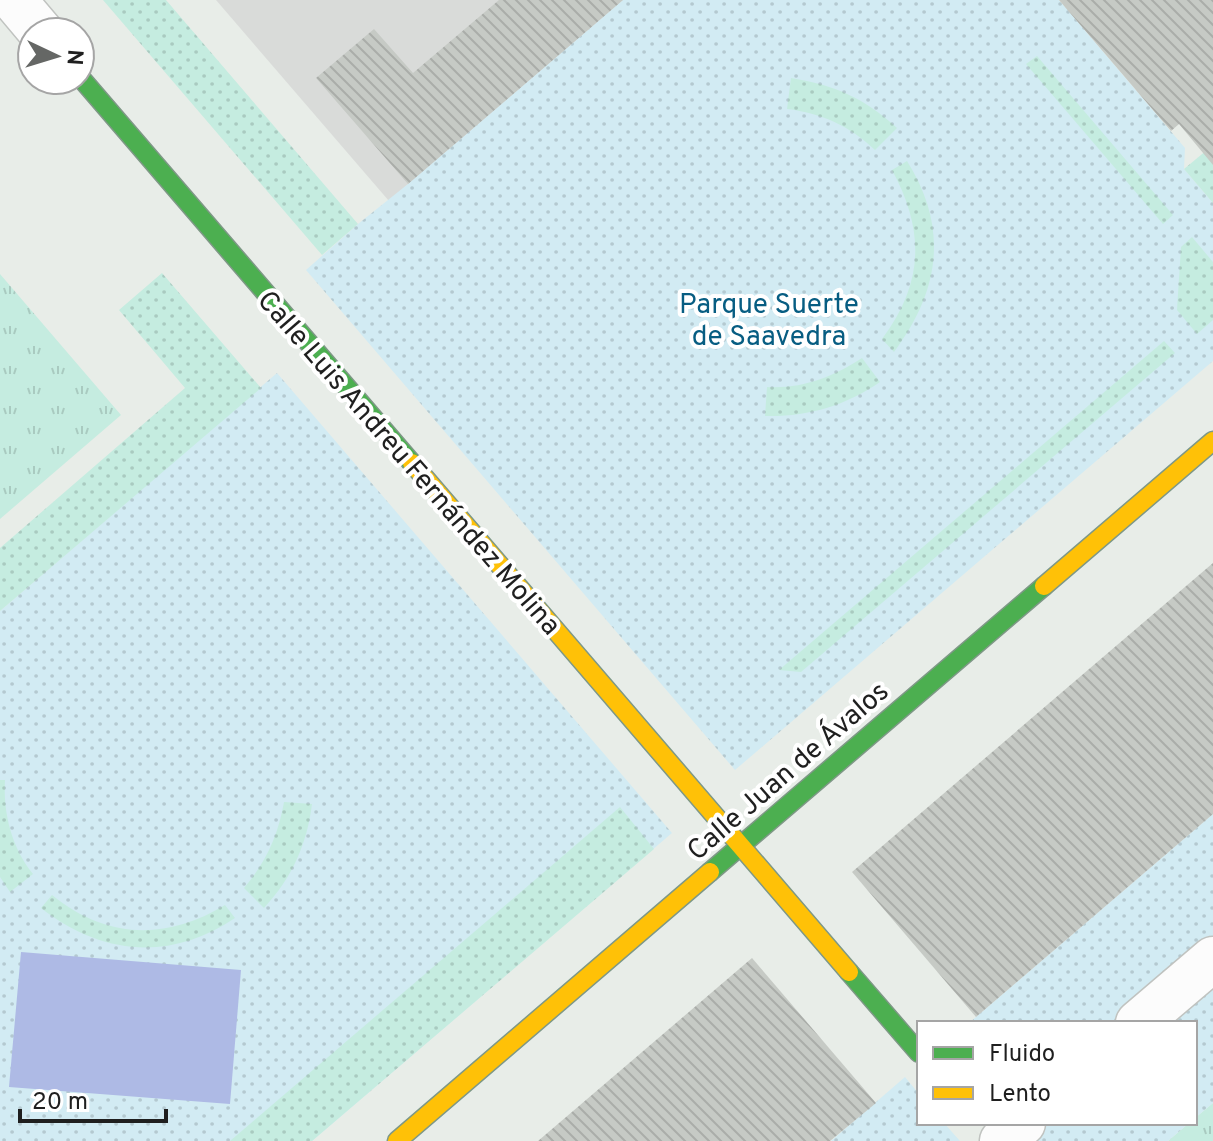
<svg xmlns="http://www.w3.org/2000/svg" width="1213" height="1141" viewBox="0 0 1213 1141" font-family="Overpass,sans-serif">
  <defs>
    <pattern id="grass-tufts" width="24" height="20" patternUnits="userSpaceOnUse" patternTransform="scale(2)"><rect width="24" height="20" fill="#c5ece0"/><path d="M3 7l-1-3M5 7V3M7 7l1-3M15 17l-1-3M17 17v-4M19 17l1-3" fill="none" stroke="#a9cac0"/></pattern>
    <pattern id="park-dots" width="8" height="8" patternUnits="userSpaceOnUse" patternTransform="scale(2)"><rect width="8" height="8" fill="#d2ebf3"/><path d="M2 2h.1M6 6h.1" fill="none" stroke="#b4c9d0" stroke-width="1.8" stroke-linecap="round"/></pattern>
    <pattern id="garden-dots" width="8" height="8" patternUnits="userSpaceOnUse" patternTransform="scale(2)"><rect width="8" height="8" fill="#c5ece0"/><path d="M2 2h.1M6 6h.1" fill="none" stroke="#a9cac0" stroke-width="1.8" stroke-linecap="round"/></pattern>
    <pattern id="building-back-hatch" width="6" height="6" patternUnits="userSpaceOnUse" patternTransform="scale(2)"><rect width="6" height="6" fill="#c6cac5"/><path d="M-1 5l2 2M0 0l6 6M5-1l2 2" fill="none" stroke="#aaada9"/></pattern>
  </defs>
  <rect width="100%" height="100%" fill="#e8ede8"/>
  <path fill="#d9dbd9" d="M216,0H623L389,201Z"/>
  <g fill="url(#grass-tufts)">
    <path d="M0,274L121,415L0,519Z"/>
    <path d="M1213,1103V1141H1168L1189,1123H1195V1118Z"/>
  </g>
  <g fill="url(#park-dots)">
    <path d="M623,0H1059L1185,148L1184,169L1213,203V361L735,770L306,270L358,224L408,184Z"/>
    <path d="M277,373L672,833L312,1141H0V611Z"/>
    <path d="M1213,814V1103L1195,1118V1023H969Z"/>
    <path d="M905,1077L919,1094V1123H944L960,1141H831Z"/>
    <path d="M1013,1123H1189L1168,1141H1028Z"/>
  </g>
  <g fill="url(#garden-dots)">
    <path d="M103,0H166L358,224L322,255Z"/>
    <path d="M1037,56L1173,215L1163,224L1026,64Z"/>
    <path d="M791,78C835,85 864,98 897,128L875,150C850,126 821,113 787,109Z"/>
    <path d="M1213,145V203L1184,169Z"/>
    <path d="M907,161C949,228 940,290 894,352L882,339C924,283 925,231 892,170Z"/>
    <path d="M1192,237L1213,262V320L1197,334L1177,310L1181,247Z"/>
    <path d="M162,273L261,388L0,611V548L185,388L119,310Z"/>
    <path d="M1164,341L1175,353L801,672L779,670Z"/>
    <path d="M862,358L880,382C845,406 807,417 765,416L767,387C802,389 833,377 862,358Z"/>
    <path d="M0,780H5C3,814 12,848 33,874L10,892L0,877Z"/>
    <path d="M284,802L312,804C307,844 292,878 264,908L244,888C266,862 278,836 284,802Z"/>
    <path d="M620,807L654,849L312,1141H230Z"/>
    <path d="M52,895C106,939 166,941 225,905L235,918C170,962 101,955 41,908Z"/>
  </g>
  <path fill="#aebae5" d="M21,952L241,970L230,1104L9,1087Z"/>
  <g fill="url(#building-back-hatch)">
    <path d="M499,0H623L408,184L316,78L374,29L413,73Z"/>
    <path d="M1059,0H1213V165L1179,124L1171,131Z"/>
    <path d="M1213,563V814L976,1017L852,872Z"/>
    <path d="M752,958L876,1103L830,1141H538Z"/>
  </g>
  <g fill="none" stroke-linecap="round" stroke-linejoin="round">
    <defs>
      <g id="street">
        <path d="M14,0L41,32"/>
        <path d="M1138,1023L1213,959"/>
        <path d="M1002,1141L1023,1123"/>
      </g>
      <g id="fast">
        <path d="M80,77L412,463"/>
        <path d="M710,872L1044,586"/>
        <path d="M849,972L919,1053"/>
      </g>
      <g id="slow">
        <path d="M412,463L849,972"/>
        <path d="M1044,586L1213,441"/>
        <path d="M397,1141L710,872"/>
      </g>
    </defs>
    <use href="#street" stroke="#c0c3c0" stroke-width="47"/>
    <use href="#fast" stroke="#7e9886" stroke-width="21"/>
    <use href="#slow" stroke="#7e9886" stroke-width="21"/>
    <use href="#street" stroke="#fcfcfc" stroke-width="44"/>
    <use href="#fast" stroke="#4caf50" stroke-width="18"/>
    <use href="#slow" stroke="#ffc107" stroke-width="18"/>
  </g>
  <g text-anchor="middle" stroke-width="8" stroke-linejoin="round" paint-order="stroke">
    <g font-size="28" fill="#075d82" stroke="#fff">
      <text x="769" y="313">Parque Suerte<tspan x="769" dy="32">de Saavedra</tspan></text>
    </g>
    <g font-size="28" fill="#1f1f1f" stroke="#fff">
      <text transform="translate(410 462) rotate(49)" y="10">Calle Luis Andreu Fernández Molina</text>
      <text transform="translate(787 770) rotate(-41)" y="10">Calle Juan de Ávalos</text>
    </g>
  </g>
  <rect x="917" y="1021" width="280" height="104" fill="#ffffff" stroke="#a5a5a5" stroke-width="2"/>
  <rect x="933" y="1047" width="40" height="12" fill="#4caf50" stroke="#a5a5a5" stroke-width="2"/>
  <text x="989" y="1061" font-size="24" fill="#1f1f1f">Fluido</text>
  <rect x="933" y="1087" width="40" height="12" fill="#ffc107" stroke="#a5a5a5" stroke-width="2"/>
  <text x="989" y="1101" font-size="24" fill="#1f1f1f">Lento</text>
  <g transform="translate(56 56) rotate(94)"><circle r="38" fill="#ffffff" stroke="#a5a5a5" stroke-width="2"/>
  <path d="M0-6L14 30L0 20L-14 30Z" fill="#656765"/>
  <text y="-12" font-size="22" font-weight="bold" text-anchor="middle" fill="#1f1f1f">N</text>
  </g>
  <path d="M20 1109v12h146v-12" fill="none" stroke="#1f1f1f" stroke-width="4"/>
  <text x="32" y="1109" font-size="24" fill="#1f1f1f" stroke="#ffffff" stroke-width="6" paint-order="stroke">20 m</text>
</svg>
